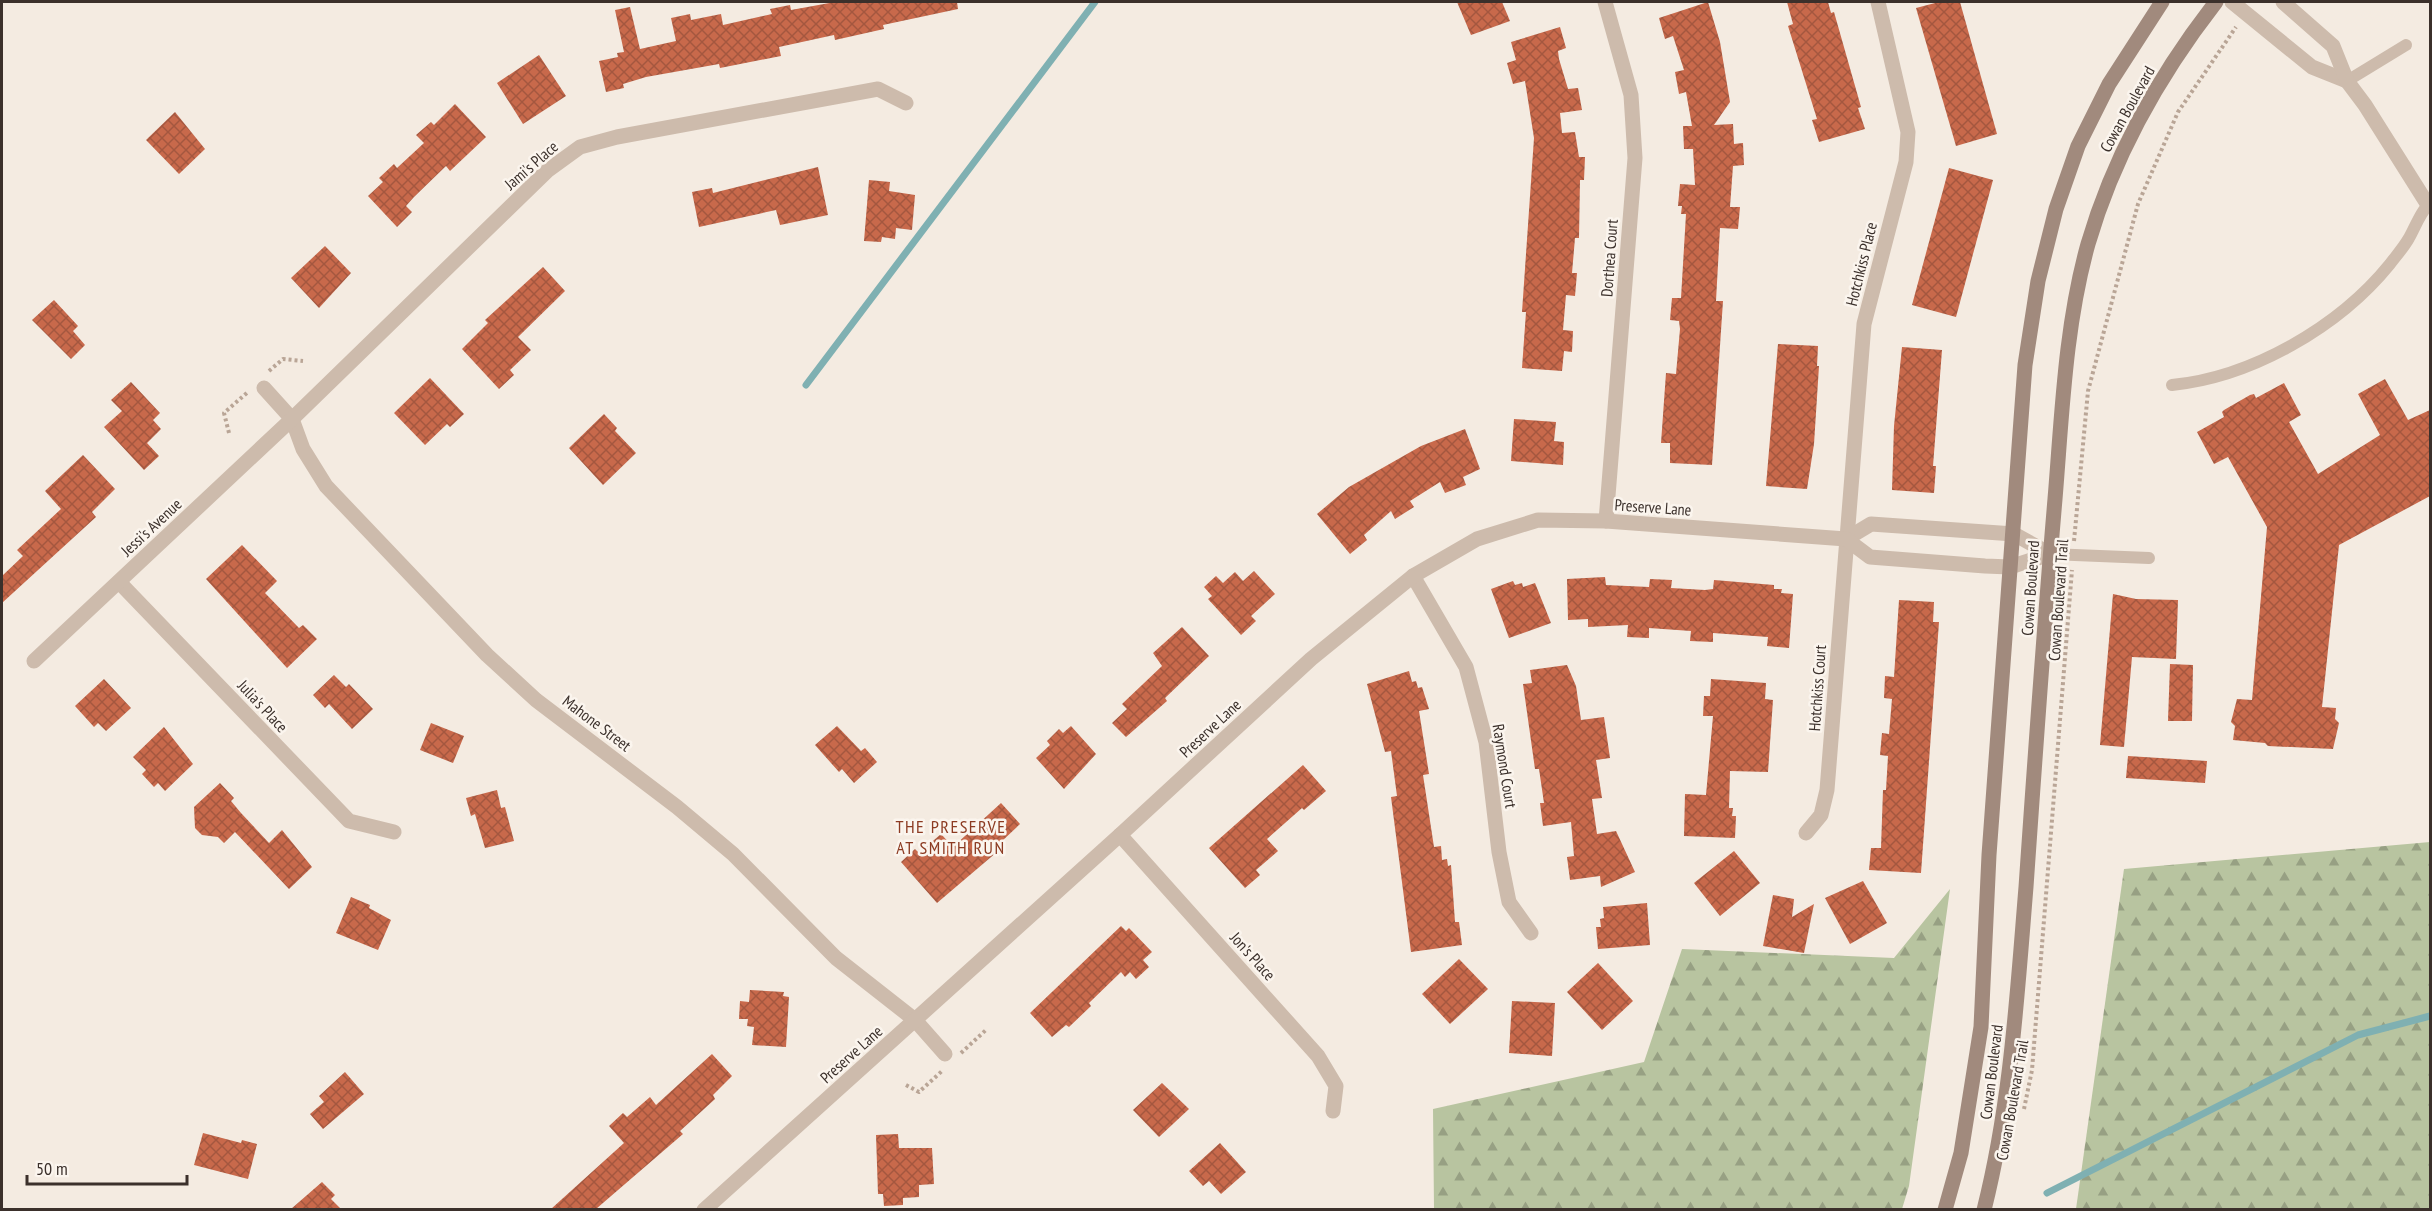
<svg xmlns="http://www.w3.org/2000/svg" width="2432" height="1211" viewBox="0 0 2432 1211" font-family="'PT Sans Narrow',sans-serif">
  <defs>
    <pattern id="forest-firs" width="22" height="20" patternUnits="userSpaceOnUse" patternTransform="scale(1.5)"><rect width="22" height="20" fill="#b8c4a0"/><path d="M5 1l3.5 6h-7zM16 11l3.5 6h-7z" fill="#97a083"/></pattern>
    <pattern id="building-cross-hatch" width="8" height="8" patternUnits="userSpaceOnUse" patternTransform="scale(1.5)"><rect width="8" height="8" fill="#c8694b"/><path d="M0 0l8 8M0 8l8-8" fill="none" stroke="#a4573f"/></pattern>
  </defs>
  <rect width="100%" height="100%" fill="#f4ebe1"/>
  <g fill="url(#forest-firs)">
    <path d="M2430,842V1209H2076L2124,869Z"/>
    <path d="M1950,889L1909,1186L1902,1209H1434L1433,1109L1644,1062L1682,949L1894,958Z"/>
  </g>
  <g fill="none" stroke-linecap="round" stroke-linejoin="round">
    <g stroke="#7fb0b2" stroke-width="7">
      <path d="M806,385L1095,2"/>
      <path d="M2047,1193L2358,1035L2430,1016"/>
    </g>
  </g>
  <g fill="url(#building-cross-hatch)">
    <path d="M835,2H957L958,9L883,25L884,29L835,40L834,35L779,47L781,56L720,68L719,64L646,77L623,84L624,88L606,92L599,61L618,57L617,53L624,52L615,10L630,7L640,49L676,41L671,18L690,14L691,20L721,14L723,25L772,14L770,9L790,5L791,10Z"/>
    <path d="M1457,2H1502L1510,21L1471,35Z"/>
    <path d="M1708,2L1720,42L1730,102L1714,125L1733,124L1734,144L1743,143L1744,165L1733,166L1730,207H1740L1738,229L1720,228L1716,301H1723L1712,465L1670,463V443H1661L1666,373L1676,374L1680,329L1679,321L1670,320L1672,298H1681L1686,214H1681L1682,206H1678L1680,184L1695,185L1693,149H1684L1683,126H1692L1686,92L1679,94L1675,72L1684,70L1673,36L1665,39L1659,18Z"/>
    <path d="M1787,2H1828L1831,13L1834,12L1861,107L1858,108L1865,129L1819,142L1812,120L1817,119L1788,26L1793,24Z"/>
    <path d="M1939,2H1960L1997,134L1956,146L1916,8Z"/>
    <path d="M1560,27L1566,48L1558,51L1559,59L1568,89L1578,88L1582,110L1560,113L1562,133L1575,132L1579,157H1585L1584,180H1580L1579,238H1575L1572,273H1577L1575,296L1566,295L1563,330L1573,331L1572,352L1564,351L1562,371L1522,368L1526,312H1522L1534,138L1525,81L1513,84L1507,63L1516,60L1511,42Z"/>
    <path d="M539,55L566,96L523,124L497,83Z"/>
    <path d="M455,104L486,137L450,171L446,166L414,197L406,206L412,212L397,227L368,196L383,182L379,178L394,164L397,168L424,143L416,135L431,122L434,125Z"/>
    <path d="M175,112L205,149L179,174L146,140Z"/>
    <path d="M818,167L828,215L780,225L776,210L699,227L692,192L712,188L713,193Z"/>
    <path d="M1949,168L1993,180L1956,317L1912,305Z"/>
    <path d="M869,180L890,182L889,191L915,195L912,230L896,228L895,239L882,237L881,242L864,241Z"/>
    <path d="M325,246L351,273L319,308L291,278Z"/>
    <path d="M543,267L565,291L518,337L531,350L510,370L514,375L499,389L462,349L488,323L485,320Z"/>
    <path d="M54,300L78,326L73,331L85,345L71,359L32,320Z"/>
    <path d="M1778,344L1818,346L1817,366H1819L1814,444L1807,489L1766,486Z"/>
    <path d="M1902,347L1942,350L1933,466H1936L1934,493L1892,490L1894,426Z"/>
    <path d="M430,378L464,414L450,427L447,424L425,445L394,413Z"/>
    <path d="M2385,379L2408,420L2430,410V496L2339,545L2322,707L2336,708L2335,719L2339,723L2333,749L2268,746L2265,743L2233,740L2235,726L2231,722L2237,699L2252,700L2267,527L2228,457L2214,464L2197,432L2224,417L2222,412L2224,410L2250,395L2254,394L2256,398L2284,383L2301,415L2289,422L2318,474L2380,435L2358,394Z"/>
    <path d="M131,382L160,413L153,420L161,429L147,443L159,456L144,470L104,427L122,411L111,400Z"/>
    <path d="M604,414L617,428L615,431L636,453L603,485L569,448Z"/>
    <path d="M1514,419L1556,422L1554,441L1564,442L1563,465L1511,461Z"/>
    <path d="M1465,429L1480,469L1463,477L1466,485L1445,493L1440,482L1410,501L1414,507L1395,519L1391,511L1364,535L1367,540L1350,554L1317,514L1349,487L1421,446Z"/>
    <path d="M83,455L115,489L92,512L96,517L2,603V576L23,556L17,550L61,509L45,491Z"/>
    <path d="M242,545L277,581L265,593L299,628L303,625L317,639L287,668L206,579Z"/>
    <path d="M1254,571L1275,594L1251,616L1256,621L1241,635L1208,599L1212,596L1204,587L1216,576L1223,583L1235,572L1243,581Z"/>
    <path d="M1605,577L1606,585L1649,587L1650,579L1672,580L1671,588L1705,590L1713,589L1714,580L1774,585V589H1782L1781,593L1793,594L1789,648L1767,646L1768,637L1713,633V642L1690,641L1691,631L1649,628V638L1627,637L1628,625L1588,627V619L1568,620L1567,579Z"/>
    <path d="M1513,581L1515,585L1522,583L1523,587L1535,583L1551,623L1509,638L1491,589Z"/>
    <path d="M2113,594L2136,599L2178,600L2176,659L2132,657L2124,747L2100,745Z"/>
    <path d="M1899,600L1934,602L1933,622H1939L1921,873L1869,870L1871,848H1881L1883,790H1886L1888,756L1880,755L1882,733L1889,734L1892,699L1884,698L1885,676L1894,677Z"/>
    <path d="M1182,627L1209,656L1165,698L1167,701L1126,737L1112,723L1127,709L1122,704L1162,666L1153,653Z"/>
    <path d="M2170,664L2193,665L2192,721H2168Z"/>
    <path d="M1567,665L1576,686L1581,720L1604,717L1610,758L1596,760L1602,798L1592,799L1597,834L1616,831L1635,872L1601,887L1600,876L1570,880L1567,857L1574,856L1571,822L1543,826L1540,803H1544L1539,769H1535L1523,684L1532,683L1530,670Z"/>
    <path d="M1409,671L1412,682L1416,681L1418,688L1422,687L1429,709L1419,711L1429,774L1423,775L1434,847L1441,846L1442,860L1447,859L1448,866L1451,865L1455,922H1459L1462,945L1411,952L1391,797L1397,796L1391,751L1385,752L1367,684Z"/>
    <path d="M334,675L346,687L349,684L373,709L352,729L329,704L325,708L313,695Z"/>
    <path d="M104,679L131,708L106,731L98,723L94,727L75,706Z"/>
    <path d="M1711,679L1766,683L1765,699L1773,700L1768,772L1730,771L1729,808H1733L1732,816H1736L1735,838L1684,836L1685,794L1706,795L1713,716H1703L1704,696H1710Z"/>
    <path d="M431,723L464,736L453,763L420,750Z"/>
    <path d="M837,726L861,751L865,748L877,762L854,783L842,769L839,772L815,745Z"/>
    <path d="M1071,726L1096,754L1064,789L1036,758L1050,745L1047,741L1059,729L1063,733Z"/>
    <path d="M164,727L193,764L165,791L158,783L154,787L142,774L146,770L133,757Z"/>
    <path d="M2128,756L2207,761L2205,783L2126,778Z"/>
    <path d="M1303,765L1326,791L1304,810L1302,808L1267,839L1278,851L1256,870L1260,875L1245,888L1209,848Z"/>
    <path d="M220,783L234,798L231,801L241,813L269,843L282,830L312,867L289,889L235,832L224,843L218,837L202,835L195,828L194,807Z"/>
    <path d="M497,790L501,808L505,807L514,841L485,848L475,814L471,816L466,798Z"/>
    <path d="M1001,803L1020,824L1001,842L1004,846L937,903L901,862L915,849L919,853L941,834L953,847Z"/>
    <path d="M1734,851L1760,883L1720,916L1694,883Z"/>
    <path d="M1863,881L1887,923L1850,944L1825,898Z"/>
    <path d="M1773,895L1794,899L1792,917L1814,904L1804,953L1763,946Z"/>
    <path d="M351,897L370,905L369,908L391,920L378,950L336,933Z"/>
    <path d="M1647,903L1650,945L1598,949L1596,927H1601L1600,919L1604,918L1603,907Z"/>
    <path d="M1121,926L1126,931L1129,928L1152,952L1143,960L1149,967L1136,979L1130,972L1125,977L1121,972L1089,1003L1091,1006L1069,1027L1066,1025L1052,1037L1030,1013Z"/>
    <path d="M1459,959L1488,989L1450,1024L1422,994Z"/>
    <path d="M1598,963L1633,1001L1602,1030L1567,992Z"/>
    <path d="M750,990L784,992L783,996L789,997L786,1047L752,1045L754,1027L747,1026L748,1019H739L740,1001L749,1002Z"/>
    <path d="M1512,1001L1555,1003L1552,1056L1509,1053Z"/>
    <path d="M712,1054L732,1076L713,1095L715,1099L680,1131L683,1134L596,1209H551L624,1143L609,1126L623,1113L627,1117L650,1097L656,1105Z"/>
    <path d="M345,1072L364,1094L323,1129L310,1114L324,1102L319,1096Z"/>
    <path d="M1162,1083L1189,1109L1159,1137L1133,1110Z"/>
    <path d="M203,1133L241,1143L242,1140L257,1144L248,1179L194,1165Z"/>
    <path d="M898,1134L899,1148H932L934,1184L919,1185V1197L903,1198V1205L884,1206L883,1194H878L876,1135Z"/>
    <path d="M1220,1143L1246,1172L1221,1194L1209,1181L1203,1186L1189,1171Z"/>
    <path d="M322,1182L335,1195L331,1199L341,1209H291Z"/>
  </g>
  <g fill="none" stroke-linecap="round" stroke-linejoin="round">
    <g stroke="#b9a596" stroke-width="4" stroke-dasharray="3 3" stroke-linecap="butt">
      <path d="M269,371L283,359L303,361"/>
      <path d="M229,433L224,413L249,391"/>
      <path d="M2074,541L2088,391L2138,204L2178,112L2236,27"/>
      <path d="M961,1053L987,1029"/>
      <path d="M906,1085L919,1092L942,1071"/>
      <path d="M2024,1109L2032,1070L2072,570"/>
    </g>
    <g stroke="#cdbbac" stroke-width="12">
      <path d="M2347,81L2406,45"/>
      <path d="M2172,385C2252,377 2339,327 2390,264C2396,256 2404,247 2409,238C2415,228 2421,210 2430,204"/>
      <path d="M2050,554L2149,558"/>
    </g>
    <g stroke="#cdbbac" stroke-width="15">
      <path d="M1605,2L1631,95L1635,158L1606,521"/>
      <path d="M2232,2L2312,67L2347,81"/>
      <path d="M2283,2L2333,46L2347,81L2365,105L2428,205"/>
      <path d="M264,388L292,419L303,449L326,486L487,655L536,700L677,807L733,854L836,958L915,1020L945,1054"/>
      <path d="M1846,539L1871,524L2014,534L2050,554"/>
      <path d="M1413,576L1466,667L1486,742L1499,852L1509,902L1531,933"/>
      <path d="M119,582L349,821L394,832"/>
      <path d="M34,661L292,419L547,171L580,147L617,137L878,89L906,103"/>
      <path d="M1806,833L1821,815L1827,790L1864,324L1906,162L1908,132L1878,2"/>
      <path d="M1120,835L1318,1056L1336,1086L1333,1111"/>
      <path d="M704,1210L1120,835L1311,659L1413,576L1477,539L1538,520L1606,521L1846,539L1870,557L1985,566L2010,567L2050,554"/>
    </g>
    <g stroke="#a18a7d" stroke-width="15">
      <path d="M1945,1210L1961,1153L1981,1027L1989,855L2025,365L2038,281L2056,209L2078,146L2109,84L2162,2"/>
      <path d="M1984,1210C2011,1103 2017,996 2026,887C2035,757 2044,628 2055,499C2062,415 2065,326 2088,244C2114,155 2160,74 2216,2"/>
    </g>
  </g>
  <g text-anchor="middle" stroke-width="5" stroke-linejoin="round" paint-order="stroke">
    <g font-size="16" fill="#3b302b" stroke="#fbf5ee">
      <text transform="translate(2127 109) rotate(-61)" y="6">Cowan Boulevard</text>
      <text transform="translate(531 165) rotate(-41)" y="6">Jami's Place</text>
      <text transform="translate(1609 258) rotate(-86)" y="6">Dorthea Court</text>
      <text transform="translate(1861 264) rotate(-76)" y="6">Hotchkiss Place</text>
      <text transform="translate(1653 507) rotate(4)" y="6">Preserve Lane</text>
      <text transform="translate(151 527) rotate(-43)" y="6">Jessi's Avenue</text>
      <text transform="translate(2030 588) rotate(-86)" y="6">Cowan Boulevard</text>
      <text transform="translate(2058 600) rotate(-86)" y="6">Cowan Boulevard Trail</text>
      <text transform="translate(1817 688) rotate(-86)" y="6">Hotchkiss Court</text>
      <text transform="translate(263 706) rotate(47)" y="6">Julia's Place</text>
      <text transform="translate(597 723) rotate(37)" y="6">Mahone Street</text>
      <text transform="translate(1210 728) rotate(-43)" y="6">Preserve Lane</text>
      <text transform="translate(1505 766) rotate(81)" y="6">Raymond Court</text>
      <text transform="translate(1253 956) rotate(48)" y="6">Jon's Place</text>
      <text transform="translate(851 1054) rotate(-42)" y="6">Preserve Lane</text>
      <text transform="translate(1991 1072) rotate(-83)" y="6">Cowan Boulevard</text>
      <text transform="translate(2012 1100) rotate(-80)" y="6">Cowan Boulevard Trail</text>
    </g>
    <g font-size="18" letter-spacing="1.5" fill="#8c3b22" stroke="#fbf5ee">
      <text x="951" y="833">THE PRESERVE<tspan x="951" dy="21">AT SMITH RUN</tspan></text>
    </g>
  </g>
  <rect width="2432" height="1211" fill="none" stroke="#3b302b" stroke-width="6"/>
  <path d="M27 1175v9h160v-9" fill="none" stroke="#3b302b" stroke-width="3"/>
  <text x="36" y="1175" font-size="18" fill="#3b302b" stroke="#fbf5ee" stroke-width="4.5" paint-order="stroke">50 m</text>
</svg>
